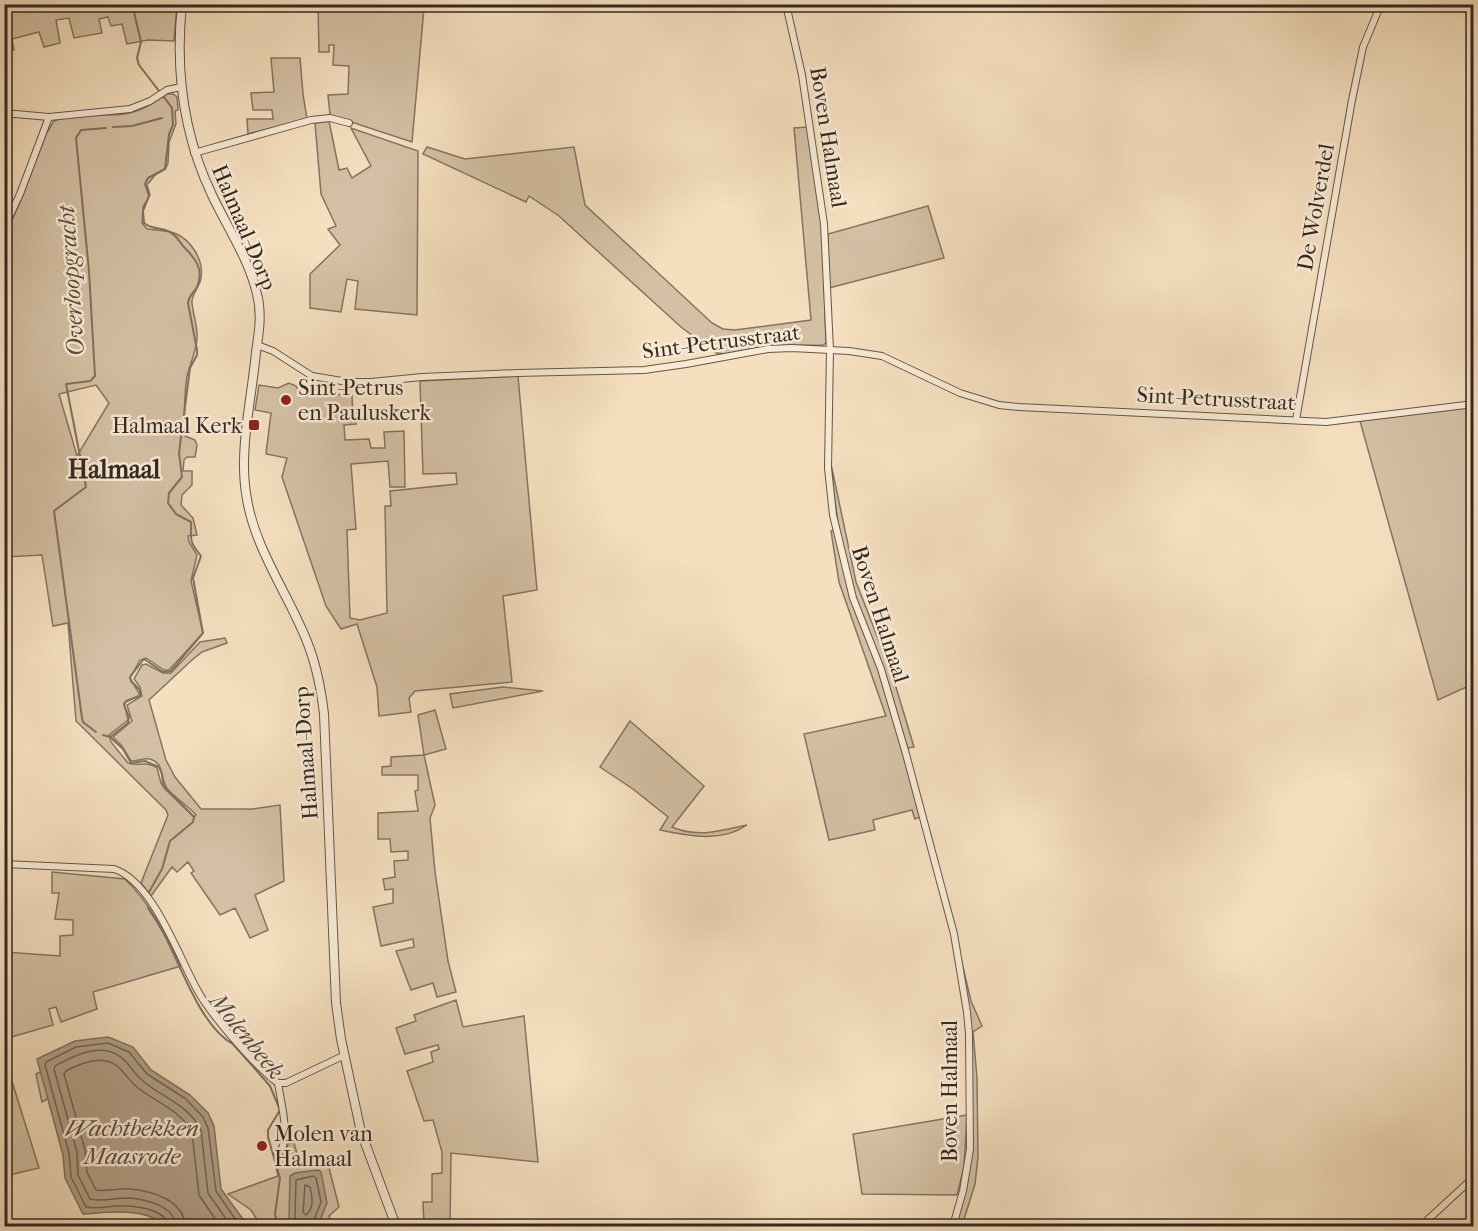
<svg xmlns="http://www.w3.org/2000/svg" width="1478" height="1231" viewBox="0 0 1478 1231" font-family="'IM FELL French Canon',serif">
  <rect width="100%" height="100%" fill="#f5dfbf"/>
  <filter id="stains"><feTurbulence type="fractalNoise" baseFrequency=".00333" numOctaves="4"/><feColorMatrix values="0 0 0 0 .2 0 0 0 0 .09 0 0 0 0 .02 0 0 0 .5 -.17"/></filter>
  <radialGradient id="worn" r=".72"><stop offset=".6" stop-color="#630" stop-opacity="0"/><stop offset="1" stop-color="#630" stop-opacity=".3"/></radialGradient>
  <g fill="#d4c0a4" stroke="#847462" stroke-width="1.5" fill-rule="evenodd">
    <path d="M4,5H177L174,41L148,40L127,44L122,24L111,26L108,17L99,19L102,33L74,38L69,18L56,20L60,43L44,47L39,32L12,39L14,50L5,48Z"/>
    <path d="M318,5H494L424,8L412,142L330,115L328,95L348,94L349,66L333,65L334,45H329V52H319Z"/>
    <path d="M271,58H300L303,94L307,119L248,134L247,119H273L272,110H253L251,93L274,92Z"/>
    <path d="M167,94H173L177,97L178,110L175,111L176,124L169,142L168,163L166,168L155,175L147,185L150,195L143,207L142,223L147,229C156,230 166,230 174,233C191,239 204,260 201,278C200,287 191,294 192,303C193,314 197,324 197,335C198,348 190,363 187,376C184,396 184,415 185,436L195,440L197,445L195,457H187L184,460L183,471H192V485L182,495L181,505L193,518L197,535L188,536L189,542L197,555L191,581L203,633L169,670H164L146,658L140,660L130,678L140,695L124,703L128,720L109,735L111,742L128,763C140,767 145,760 157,768L161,783L165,789L194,817L196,815C188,806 177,799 168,790C160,780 165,763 150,759C144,758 137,761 131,761L122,746L113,737L132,721L127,705L142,696L140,687L134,679L142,665L146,664L163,673H171L200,642L225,638L227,643L202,652L192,660L149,700L166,760L175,777L201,809H252L280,805L284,881L255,895L268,930L250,938L235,908L220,915L191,873L194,871L188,862L177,872L172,867L151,896L141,883L168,815L166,810L76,721L68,623L53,626L42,555L5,557V235L21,200L46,134L54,121C76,112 101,117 124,114C140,112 154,103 167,94ZM96,385L109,403L77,456L59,394Z"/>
    <path d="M329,121L339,170L347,168L352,178L371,166L351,128L418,151L417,315L355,309L358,281L347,279L341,312L310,308V274L340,245L328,229L336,226L321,194L315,123Z"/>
    <path d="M808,127L822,220L826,343L823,345L770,346L725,354L716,353L681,327L559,216L529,196L526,202L423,154L427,147L465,159L574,147L585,205L712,323L723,329L735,330L811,320L794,128Z"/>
    <path d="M928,206L944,258L829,288L828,234Z"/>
    <path d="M518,376L537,590L503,596L512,682L415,691L409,698L411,712L379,716L377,687L357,624L341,629L326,606L282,477L287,458L266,454L271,413L255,410L259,385L278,388L289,383L296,386L300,393L316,396L317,392L352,396L353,417H356V424L344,425L345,440L369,439L371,448H385L384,432L404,431L405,487H390L388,461L351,464L356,529L347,530L350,618L360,620L387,613L385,506H391L390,491L457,484L456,473L423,474L420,381Z"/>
    <path d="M1473,407V684L1438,700L1360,421Z"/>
    <path d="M831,464L856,582L892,674L914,747L902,749L920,817L915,819L912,810L873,820L875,830L829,840L804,734L886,716L839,582L831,531L834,530L852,600L897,713C885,670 865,629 852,586C840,545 835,506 831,464Z"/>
    <path d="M503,687L543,691L453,708L450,694Z"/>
    <path d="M435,710L446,749L424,755L435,805L430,818L435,872L448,961L456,992L437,997L433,983L411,990L396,951L414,947L413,939L381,946L373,907L393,903V889L385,890L383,879L395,877L394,861L408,860V851L391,852L390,839H378V813L418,811L415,791L418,790V775H382V767L391,766V757L424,755L418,715Z"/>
    <path d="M630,721L704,786L672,827C698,838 720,831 747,825C721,843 689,836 660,830L668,817L633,789L600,767Z"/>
    <path d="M52,872L125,879C150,903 166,935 181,966L93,992L97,1009L61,1022L56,1007L49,1009L53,1025L8,1038L4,1008L5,952L60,956V936L73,935V920L55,919L59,893H52Z"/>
    <path d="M961,959L971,1001L982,1026L973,1032L977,1078L978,1157L975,1184L962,1226H955L968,1180L972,1141V1078Z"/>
    <path d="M456,1000L463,1027L524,1016L538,1162L451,1153L450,1226H424L423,1202H432V1174L442,1173V1152L433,1120L424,1121L407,1071L433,1062L431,1052L439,1049L438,1045L405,1054L396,1028L416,1021L414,1015Z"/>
    <path d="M5,1059L39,1168L5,1176H4Z"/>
    <path d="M49,1068L52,1096L42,1102L36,1074Z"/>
    <path d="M967,1115L964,1167L957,1195L862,1194L853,1134Z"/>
    <path d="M288,1143H294L301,1167L327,1160L339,1207L329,1216L333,1226H261L251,1210L228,1194L278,1176L274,1158C285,1155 287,1154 288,1143Z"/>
  </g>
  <g fill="#b3a189" stroke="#80715f" stroke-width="1.5">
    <path d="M108,1037L133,1047L151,1070L190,1095L208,1113L214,1126L221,1189L248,1226H164C147,1206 107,1213 83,1214L65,1178L63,1155L37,1059L75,1041Z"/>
    <path d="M318,1170L321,1172L327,1203L321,1218L325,1226H293L289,1219L290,1176L295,1173Z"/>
  </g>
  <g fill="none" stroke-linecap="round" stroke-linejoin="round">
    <g stroke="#746455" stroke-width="1.5">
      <path d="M305,1185L310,1187C312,1197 315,1207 306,1215L303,1212Z"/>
      <path d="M168,1226C167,1211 142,1207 129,1206C115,1204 99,1210 86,1207L71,1177L69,1153L45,1065L46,1062L76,1047L108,1043L129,1052L147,1074L186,1099L203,1117L208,1128L216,1191L240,1226"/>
      <path d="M176,1226C175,1206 145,1199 128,1198C115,1198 102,1202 90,1199L78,1175L77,1152L54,1069L55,1066C70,1058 90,1047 108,1051C127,1056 129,1069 142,1080C162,1098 188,1104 201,1130L208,1193L231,1226"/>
      <path d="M185,1226C184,1200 152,1191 130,1189C118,1188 106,1192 96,1190L87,1172L85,1150L64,1074L66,1071C77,1065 93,1058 106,1061C122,1064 126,1079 138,1088C156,1102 182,1111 192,1133L199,1195L220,1226"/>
      <path d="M298,1226L295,1217L296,1180L313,1176L316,1178L321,1202L315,1217L318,1226"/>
    </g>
    <g stroke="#80715f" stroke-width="2">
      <path d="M139,4L134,12L141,42L137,58L139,65L159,91"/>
      <path d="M113,127L132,126L162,118"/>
      <path d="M96,732L83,722L82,718L54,511L86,487L66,384L90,381L95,376L89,271L76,138L81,130L106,128"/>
      <path d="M103,735L110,737"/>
      <path d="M149,892L162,869L170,841L193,822L194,817L163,785L162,774L159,767L145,761L131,763L123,749L110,737L128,723L129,717L124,705L126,701L140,696V690L131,681L130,677L143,660L144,659L163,672L171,671L203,633L193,578L201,556C189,541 191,541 191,522L176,514L168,503L169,493L182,477L179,453L190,368L197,355V350L188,303C189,295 193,294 197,287C205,269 194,257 183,246C179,241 176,235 170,232C162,227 152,230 144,223L143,211L149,196L145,184L148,178L165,169L169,134L173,125L172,108L164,97"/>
      <path d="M148,908C154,917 160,926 165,936C181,966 201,1027 233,1044L270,1086L280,1110L268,1130V1137L280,1178L275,1214L278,1226"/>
    </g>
    <defs>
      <g id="minor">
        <path d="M786,4L802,75L824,224L830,350L828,468L833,515L853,598L881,669L906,754L954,934L967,1012L969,1034L970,1149L963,1191L953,1226"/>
        <path d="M4,113L49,117L130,109L150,101L167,90L181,87"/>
        <path d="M194,153L311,120L330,118L349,123"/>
        <path d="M4,228L20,194L49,117"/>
        <path d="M257,345L273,351L312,376L348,382H371L422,377L517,373L644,370L686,364L768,349L792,348L849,351L882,356L960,393L999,405L1019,407L1326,422L1474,404"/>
        <path d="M308,393L312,376"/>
        <path d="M1296,420L1352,100L1363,47L1381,4"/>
        <path d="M4,864L114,869C154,882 179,959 199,993C213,1017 256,1067 278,1083H286L345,1055"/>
        <path d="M277,1153C293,1146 280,1098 278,1083"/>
        <path d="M1421,1226L1474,1177"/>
      </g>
      <path id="tertiary" d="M182,4C175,71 183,134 212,195C227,227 249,259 257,294C262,313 259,333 256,352C252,397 239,449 246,493C253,546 286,590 306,639C316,663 321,688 324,714L336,1003L341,1039L361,1132L396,1226"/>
    </defs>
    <use href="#minor" stroke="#645648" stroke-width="8"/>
    <use href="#tertiary" stroke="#645648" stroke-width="10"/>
    <use href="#minor" stroke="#f8ead5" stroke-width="6"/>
    <use href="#tertiary" stroke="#f8ead5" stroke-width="8"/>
  </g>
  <g fill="#8f2418" stroke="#f8ead5" stroke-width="2">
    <circle cx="286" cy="400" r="6"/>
    <rect x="248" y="419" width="12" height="12" rx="3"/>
    <circle cx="262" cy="1146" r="6"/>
  </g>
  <g text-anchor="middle" stroke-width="5" stroke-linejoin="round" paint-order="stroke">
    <g font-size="22" fill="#342821" stroke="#f8ead5">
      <text transform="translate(829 137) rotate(81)" y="8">Boven Halmaal</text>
      <text transform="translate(1315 207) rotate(-80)" y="8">De Wolverdel</text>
      <text transform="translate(245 227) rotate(67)" y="8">Halmaal-Dorp</text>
      <text transform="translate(721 341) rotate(-7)" y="8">Sint-Petrusstraat</text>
      <text transform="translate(1216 398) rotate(3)" y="8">Sint-Petrusstraat</text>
      <text transform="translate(881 614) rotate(72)" y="8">Boven Halmaal</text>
      <text transform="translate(305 753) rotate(-94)" y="8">Halmaal-Dorp</text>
      <text transform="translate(949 1091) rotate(-90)" y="8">Boven Halmaal</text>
    </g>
    <g font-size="22" fill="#342821" stroke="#f8ead5" text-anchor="start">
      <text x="298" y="395">Sint-Petrus<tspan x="298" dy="25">en Pauluskerk</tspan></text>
      <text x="242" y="433" text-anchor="end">Halmaal Kerk</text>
      <text x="274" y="1141">Molen van<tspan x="274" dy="25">Halmaal</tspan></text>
    </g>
    <g font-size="24" font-style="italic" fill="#5a4c40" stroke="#f8ead5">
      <text transform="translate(71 281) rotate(-94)" y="8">Overloopgracht</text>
      <text transform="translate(247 1036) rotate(51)" y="8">Molenbeek</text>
      <text x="132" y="1136">Wachtbekken<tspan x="132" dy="28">Maasrode</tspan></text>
    </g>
    <g font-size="26" font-weight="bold" fill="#342821" stroke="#f8ead5">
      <text x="114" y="478">Halmaal</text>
    </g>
  </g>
  <rect width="1478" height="1231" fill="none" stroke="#f5dfbf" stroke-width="24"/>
  <rect x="6" y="6" width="1466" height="1219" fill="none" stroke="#342821" stroke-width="3"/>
  <rect x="12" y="12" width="1454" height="1207" fill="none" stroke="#342821" stroke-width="1.5"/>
  <rect width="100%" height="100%" filter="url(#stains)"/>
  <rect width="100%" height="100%" fill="url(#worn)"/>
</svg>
